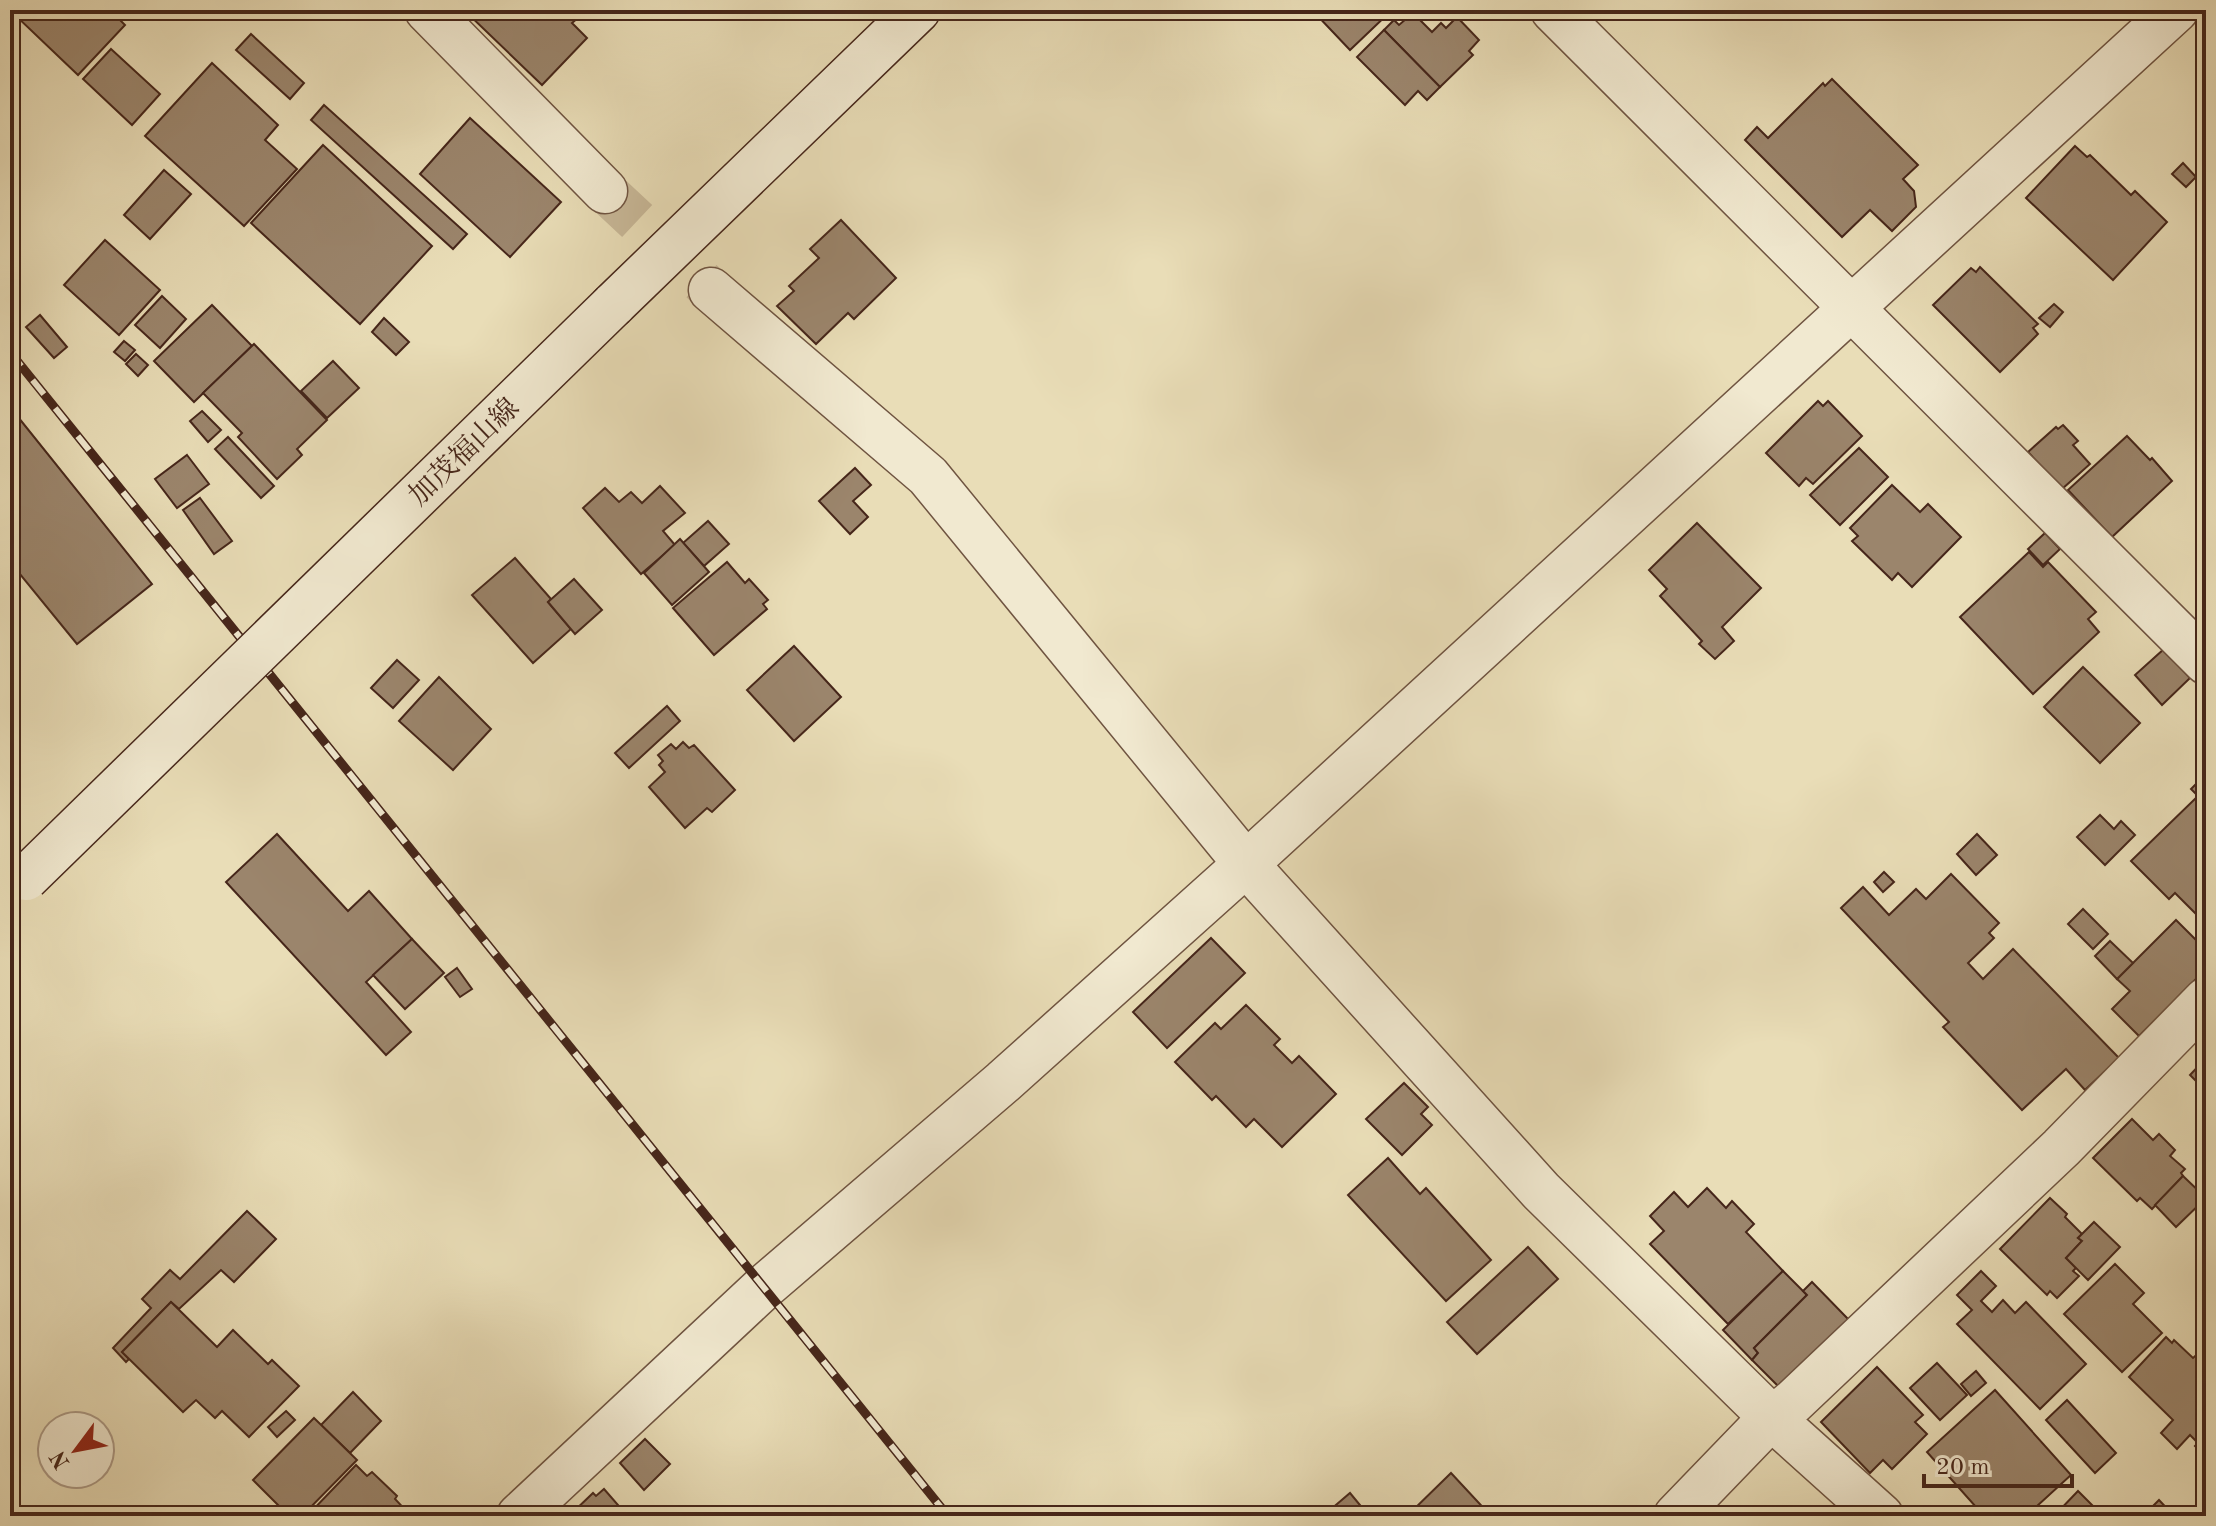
<svg xmlns="http://www.w3.org/2000/svg" width="2216" height="1526" viewBox="0 0 2216 1526" font-family="'Old Standard TT','Noto Serif JP',serif">
  <rect width="100%" height="100%" fill="#e9ddb7"/>
  <filter id="stains"><feTurbulence type="fractalNoise" baseFrequency=".0025" numOctaves="4"/><feColorMatrix values="0 0 0 0 .2 0 0 0 0 .09 0 0 0 0 .02 0 0 0 .5 -.17"/></filter>
  <radialGradient id="worn" r=".72"><stop offset=".6" stop-color="#630" stop-opacity="0"/><stop offset="1" stop-color="#630" stop-opacity=".3"/></radialGradient>
  <g fill="#9b856c" stroke="#46261a" stroke-width="2">
    <path d="M19,10H110L125,25L78,75L15,15Z"/>
    <path d="M464,10H570L578,18L572,23L587,38L542,85Z"/>
    <path d="M690,10H706L698,18Z"/>
    <path d="M1312,10H1392L1350,50Z"/>
    <path d="M1413,13L1432,32L1441,23L1446,28L1457,17L1479,40L1469,51L1473,55L1440,87L1384,30L1394,20L1399,25Z"/>
    <path d="M1384,30L1440,87L1427,100L1418,91L1405,105L1357,57Z"/>
    <path d="M251,34L304,83L290,99L236,50Z"/>
    <path d="M111,49L160,94L132,125L83,79Z"/>
    <path d="M212,63L278,125L265,140L297,169L244,226L145,136Z"/>
    <path d="M1832,79L1918,165L1903,179L1914,191L1916,207L1892,231L1870,210L1842,237L1745,140L1757,127L1768,138L1823,83L1825,86Z"/>
    <path d="M324,105L467,234L453,249L311,120Z"/>
    <path d="M470,118L561,202L510,257L420,174Z"/>
    <path d="M323,145L432,246L360,324L251,223Z"/>
    <path d="M2075,146L2087,157L2090,155L2131,195L2135,191L2167,222L2113,280L2026,198Z"/>
    <path d="M2183,163L2196,177L2186,187L2172,174Z"/>
    <path d="M164,170L191,194L150,239L124,215Z"/>
    <path d="M841,220L896,278L854,319L848,313L816,344L777,306L794,291L789,286L819,258L810,249Z"/>
    <path d="M105,240L160,290L119,335L64,285Z"/>
    <path d="M1980,267L2038,324L2033,328L2038,334L2000,372L1933,305L1971,268L1976,272Z"/>
    <path d="M162,296L186,319L160,348L135,325Z"/>
    <path d="M2054,304L2063,312L2050,327L2039,318Z"/>
    <path d="M212,305L252,346L194,402L154,361Z"/>
    <path d="M40,315L67,347L54,358L26,327Z"/>
    <path d="M384,318L409,342L396,355L372,332Z"/>
    <path d="M124,341L135,350L125,361L114,352Z"/>
    <path d="M254,344L327,420L297,449L302,455L277,479L238,437L242,433L203,393Z"/>
    <path d="M136,354L148,365L138,376L126,364Z"/>
    <path d="M333,361L359,388L327,418L301,391Z"/>
    <path d="M1818,401L1823,406L1828,401L1862,436L1813,484L1806,478L1799,486L1766,453Z"/>
    <path d="M10,407L152,584L77,644L10,562Z"/>
    <path d="M202,411L221,430L208,442L190,421Z"/>
    <path d="M2063,425L2078,441L2073,445L2090,464L2062,489L2028,452L2056,427L2058,429Z"/>
    <path d="M2127,436L2150,460L2152,458L2172,481L2112,537L2068,490Z"/>
    <path d="M228,437L274,486L261,498L215,449Z"/>
    <path d="M1859,448L1888,477L1840,525L1810,495Z"/>
    <path d="M187,455L209,484L177,508L155,479Z"/>
    <path d="M855,468L871,485L853,501L868,517L850,534L819,501Z"/>
    <path d="M1892,485L1920,512L1928,504L1961,537L1912,587L1898,573L1892,580L1852,541L1858,536L1850,528Z"/>
    <path d="M660,486L685,513L663,531L675,545L641,574L583,508L605,488L619,502L631,492L642,503Z"/>
    <path d="M200,498L232,541L214,554L183,510Z"/>
    <path d="M708,521L729,544L704,566L683,543Z"/>
    <path d="M1697,523L1761,588L1722,627L1734,641L1715,659L1699,644L1702,641L1660,596L1667,589L1649,570Z"/>
    <path d="M2045,533L2060,549L2043,565L2028,549Z"/>
    <path d="M680,539L709,572L672,605L644,573Z"/>
    <path d="M2029,552L2043,567L2048,562L2096,612L2088,619L2099,632L2033,694L1960,617Z"/>
    <path d="M515,558L551,599L548,602L571,629L533,663L472,595Z"/>
    <path d="M727,562L745,583L749,579L768,600L763,604L767,609L714,655L673,608Z"/>
    <path d="M574,579L602,610L575,634L548,602Z"/>
    <path d="M794,646L841,697L794,741L747,690Z"/>
    <path d="M2164,649L2190,678L2162,705L2135,675Z"/>
    <path d="M397,660L419,680L393,708L371,688Z"/>
    <path d="M2083,667L2140,723L2100,763L2044,707Z"/>
    <path d="M439,677L491,729L453,770L399,721Z"/>
    <path d="M667,706L680,721L629,768L615,753Z"/>
    <path d="M683,742L689,748L694,745L735,790L712,812L707,808L685,828L649,787L665,772L659,765L663,761L658,755L671,744L676,749Z"/>
    <path d="M2206,774V924L2175,893L2169,899L2131,861L2198,796L2191,789Z"/>
    <path d="M2100,815L2114,829L2121,821L2135,835L2105,865L2077,837Z"/>
    <path d="M277,834L348,911L369,891L412,939L366,982L411,1032L386,1055L226,882Z"/>
    <path d="M1977,834L1997,855L1976,875L1957,854Z"/>
    <path d="M1884,872L1894,882L1883,892L1874,882Z"/>
    <path d="M1951,874L1999,923L1989,933L1994,938L1968,963L1983,979L2013,949L2119,1058L2085,1090L2066,1069L2022,1110L1943,1027L1949,1022L1841,908L1863,887L1889,915L1916,889L1926,899Z"/>
    <path d="M2083,909L2108,934L2093,949L2068,924Z"/>
    <path d="M2176,920L2206,950V969L2139,1036L2112,1009L2130,991L2117,979Z"/>
    <path d="M1211,938L1245,973L1167,1048L1133,1012Z"/>
    <path d="M412,939L444,973L405,1009L373,975Z"/>
    <path d="M2110,941L2133,963L2117,979L2095,956Z"/>
    <path d="M457,968L472,989L460,997L445,977Z"/>
    <path d="M1246,1005L1280,1039L1274,1045L1292,1063L1299,1056L1336,1094L1282,1147L1254,1119L1246,1127L1216,1096L1212,1100L1175,1062L1215,1023L1221,1029Z"/>
    <path d="M2206,1058V1100L2199,1093L2204,1089L2190,1075Z"/>
    <path d="M1404,1083L1428,1107L1421,1114L1432,1125L1402,1155L1366,1119Z"/>
    <path d="M2132,1119L2153,1140L2159,1134L2175,1150L2170,1156L2185,1169L2181,1173L2183,1176L2152,1209L2140,1198L2137,1201L2093,1158Z"/>
    <path d="M1388,1158L1420,1194L1426,1188L1491,1260L1446,1301L1348,1195Z"/>
    <path d="M2183,1176L2206,1198L2176,1227L2155,1205Z"/>
    <path d="M1707,1188L1726,1208L1732,1201L1754,1224L1746,1232L1783,1271L1728,1324L1650,1244L1664,1231L1650,1216L1674,1192L1688,1207Z"/>
    <path d="M2050,1198L2067,1214L2065,1217L2082,1234L2078,1238L2082,1241L2066,1258L2076,1268L2073,1271L2079,1276L2057,1298L2050,1291L2047,1295L2000,1249Z"/>
    <path d="M247,1211L276,1239L234,1282L221,1270L179,1309L171,1302L122,1352L129,1359L126,1362L113,1348L151,1308L142,1299L170,1270L180,1279Z"/>
    <path d="M2094,1222L2120,1247L2088,1280L2066,1258L2082,1241L2078,1238Z"/>
    <path d="M1528,1247L1558,1279L1477,1354L1447,1322Z"/>
    <path d="M2115,1264L2144,1293L2133,1304L2162,1333L2122,1372L2064,1314Z"/>
    <path d="M1783,1271L1807,1295L1754,1348L1758,1353L1752,1360L1723,1330Z"/>
    <path d="M1981,1271L1996,1286L1981,1301L1992,1312L2003,1300L2015,1313L2026,1302L2086,1364L2040,1409L1957,1324L1972,1310L1957,1295Z"/>
    <path d="M1812,1282L1850,1321L1781,1389L1752,1360L1758,1353L1754,1348L1807,1295L1803,1291Z"/>
    <path d="M171,1302L217,1347L233,1330L268,1364L272,1360L299,1386L249,1437L222,1411L215,1418L196,1400L183,1412L122,1352Z"/>
    <path d="M2166,1337L2172,1343L2174,1340L2193,1358L2202,1350L2206,1354V1428L2195,1440L2190,1435L2177,1449L2161,1433L2173,1420L2129,1377Z"/>
    <path d="M1937,1363L1967,1395L1940,1420L1910,1388Z"/>
    <path d="M1877,1367L1923,1415L1915,1422L1927,1434L1892,1469L1883,1460L1870,1473L1821,1422Z"/>
    <path d="M1976,1371L1986,1383L1971,1396L1961,1384Z"/>
    <path d="M1995,1390L2071,1475L2026,1516H1984L1927,1452Z"/>
    <path d="M353,1392L381,1421L350,1453L321,1425Z"/>
    <path d="M2067,1400L2116,1453L2095,1473L2046,1420Z"/>
    <path d="M286,1411L295,1420L277,1437L268,1427Z"/>
    <path d="M314,1418L357,1460L302,1516H289L253,1480Z"/>
    <path d="M2206,1435V1457L2195,1446Z"/>
    <path d="M645,1439L670,1464L644,1490L620,1463Z"/>
    <path d="M356,1465L367,1476L372,1472L397,1496L395,1499L411,1516H307Z"/>
    <path d="M1451,1473L1491,1516H1407Z"/>
    <path d="M604,1489L625,1513L621,1516H569L593,1493L596,1496Z"/>
    <path d="M2078,1491L2103,1516H2054Z"/>
    <path d="M1350,1493L1369,1516H1323Z"/>
    <path d="M2159,1500L2174,1516H2143Z"/>
  </g>
  <g fill="none" stroke-linecap="round" stroke-linejoin="round">
    <path stroke="#c8b898" stroke-width="44" stroke-dasharray="44 22" stroke-linecap="butt" d="M605,191L711,290"/>
    <defs>
      <g id="street">
        <path d="M427,10L605,191"/>
        <path d="M1553,10L2206,662"/>
        <path d="M711,290L928,476L1246,864L1541,1191L1773,1419L1881,1516"/>
        <path d="M519,1516L764,1287L1003,1082L1246,864L2176,10"/>
        <path d="M1676,1516L1758,1431L1794,1401L2061,1148L2206,1000"/>
      </g>
      <path id="secondary" d="M613,305L918,10"/>
    </defs>
    <use href="#street" stroke="#6f5441" stroke-width="47"/>
    <use href="#secondary" stroke="#46261a" stroke-width="47"/>
    <use href="#street" stroke="#f1e9d0" stroke-width="44"/>
    <use href="#secondary" stroke="#f1e9d0" stroke-width="44"/>
    <defs>
      <path id="rail" d="M10,352L948,1516"/>
    </defs>
    <use href="#rail" stroke="#46261a" stroke-width="9"/>
    <use href="#rail" stroke="#f1e9d0" stroke-width="6" stroke-dasharray="18" stroke-linecap="butt"/>
    <defs>
      <path id="secondary-bridge" d="M26,878L613,305"/>
    </defs>
    <use href="#secondary-bridge" stroke="#46261a" stroke-width="47" stroke-linecap="butt"/>
    <use href="#secondary-bridge" stroke="#f1e9d0" stroke-width="44"/>
  </g>
  <g text-anchor="middle" stroke-width="7" stroke-linejoin="round" paint-order="stroke">
    <g font-size="28" fill="#46261a" stroke="#f1e9d0">
      <text transform="translate(463 451) rotate(-44)" y="10">加茂福山線</text>
    </g>
  </g>
  <rect width="2216" height="1526" fill="none" stroke="#e9ddb7" stroke-width="40"/>
  <rect x="12" y="12" width="2192" height="1502" fill="none" stroke="#46261a" stroke-width="4"/>
  <rect x="20" y="20" width="2176" height="1486" fill="none" stroke="#46261a" stroke-width="2"/>
  <g transform="translate(76 1450) rotate(238)"><circle r="38" fill="#f1e9d0" stroke="#ad9b87" stroke-width="2"/>
  <path d="M0-6L14 30L0 20L-14 30Z" fill="#8f2418"/>
  <text y="-12" font-size="22" font-weight="bold" text-anchor="middle" fill="#46261a">N</text>
  </g>
  <path d="M1924 1474v12h148v-12" fill="none" stroke="#46261a" stroke-width="4"/>
  <text x="1936" y="1474" font-size="24" fill="#46261a" stroke="#f1e9d0" stroke-width="6" paint-order="stroke">20 m</text>
  <rect width="100%" height="100%" filter="url(#stains)"/>
  <rect width="100%" height="100%" fill="url(#worn)"/>
</svg>
